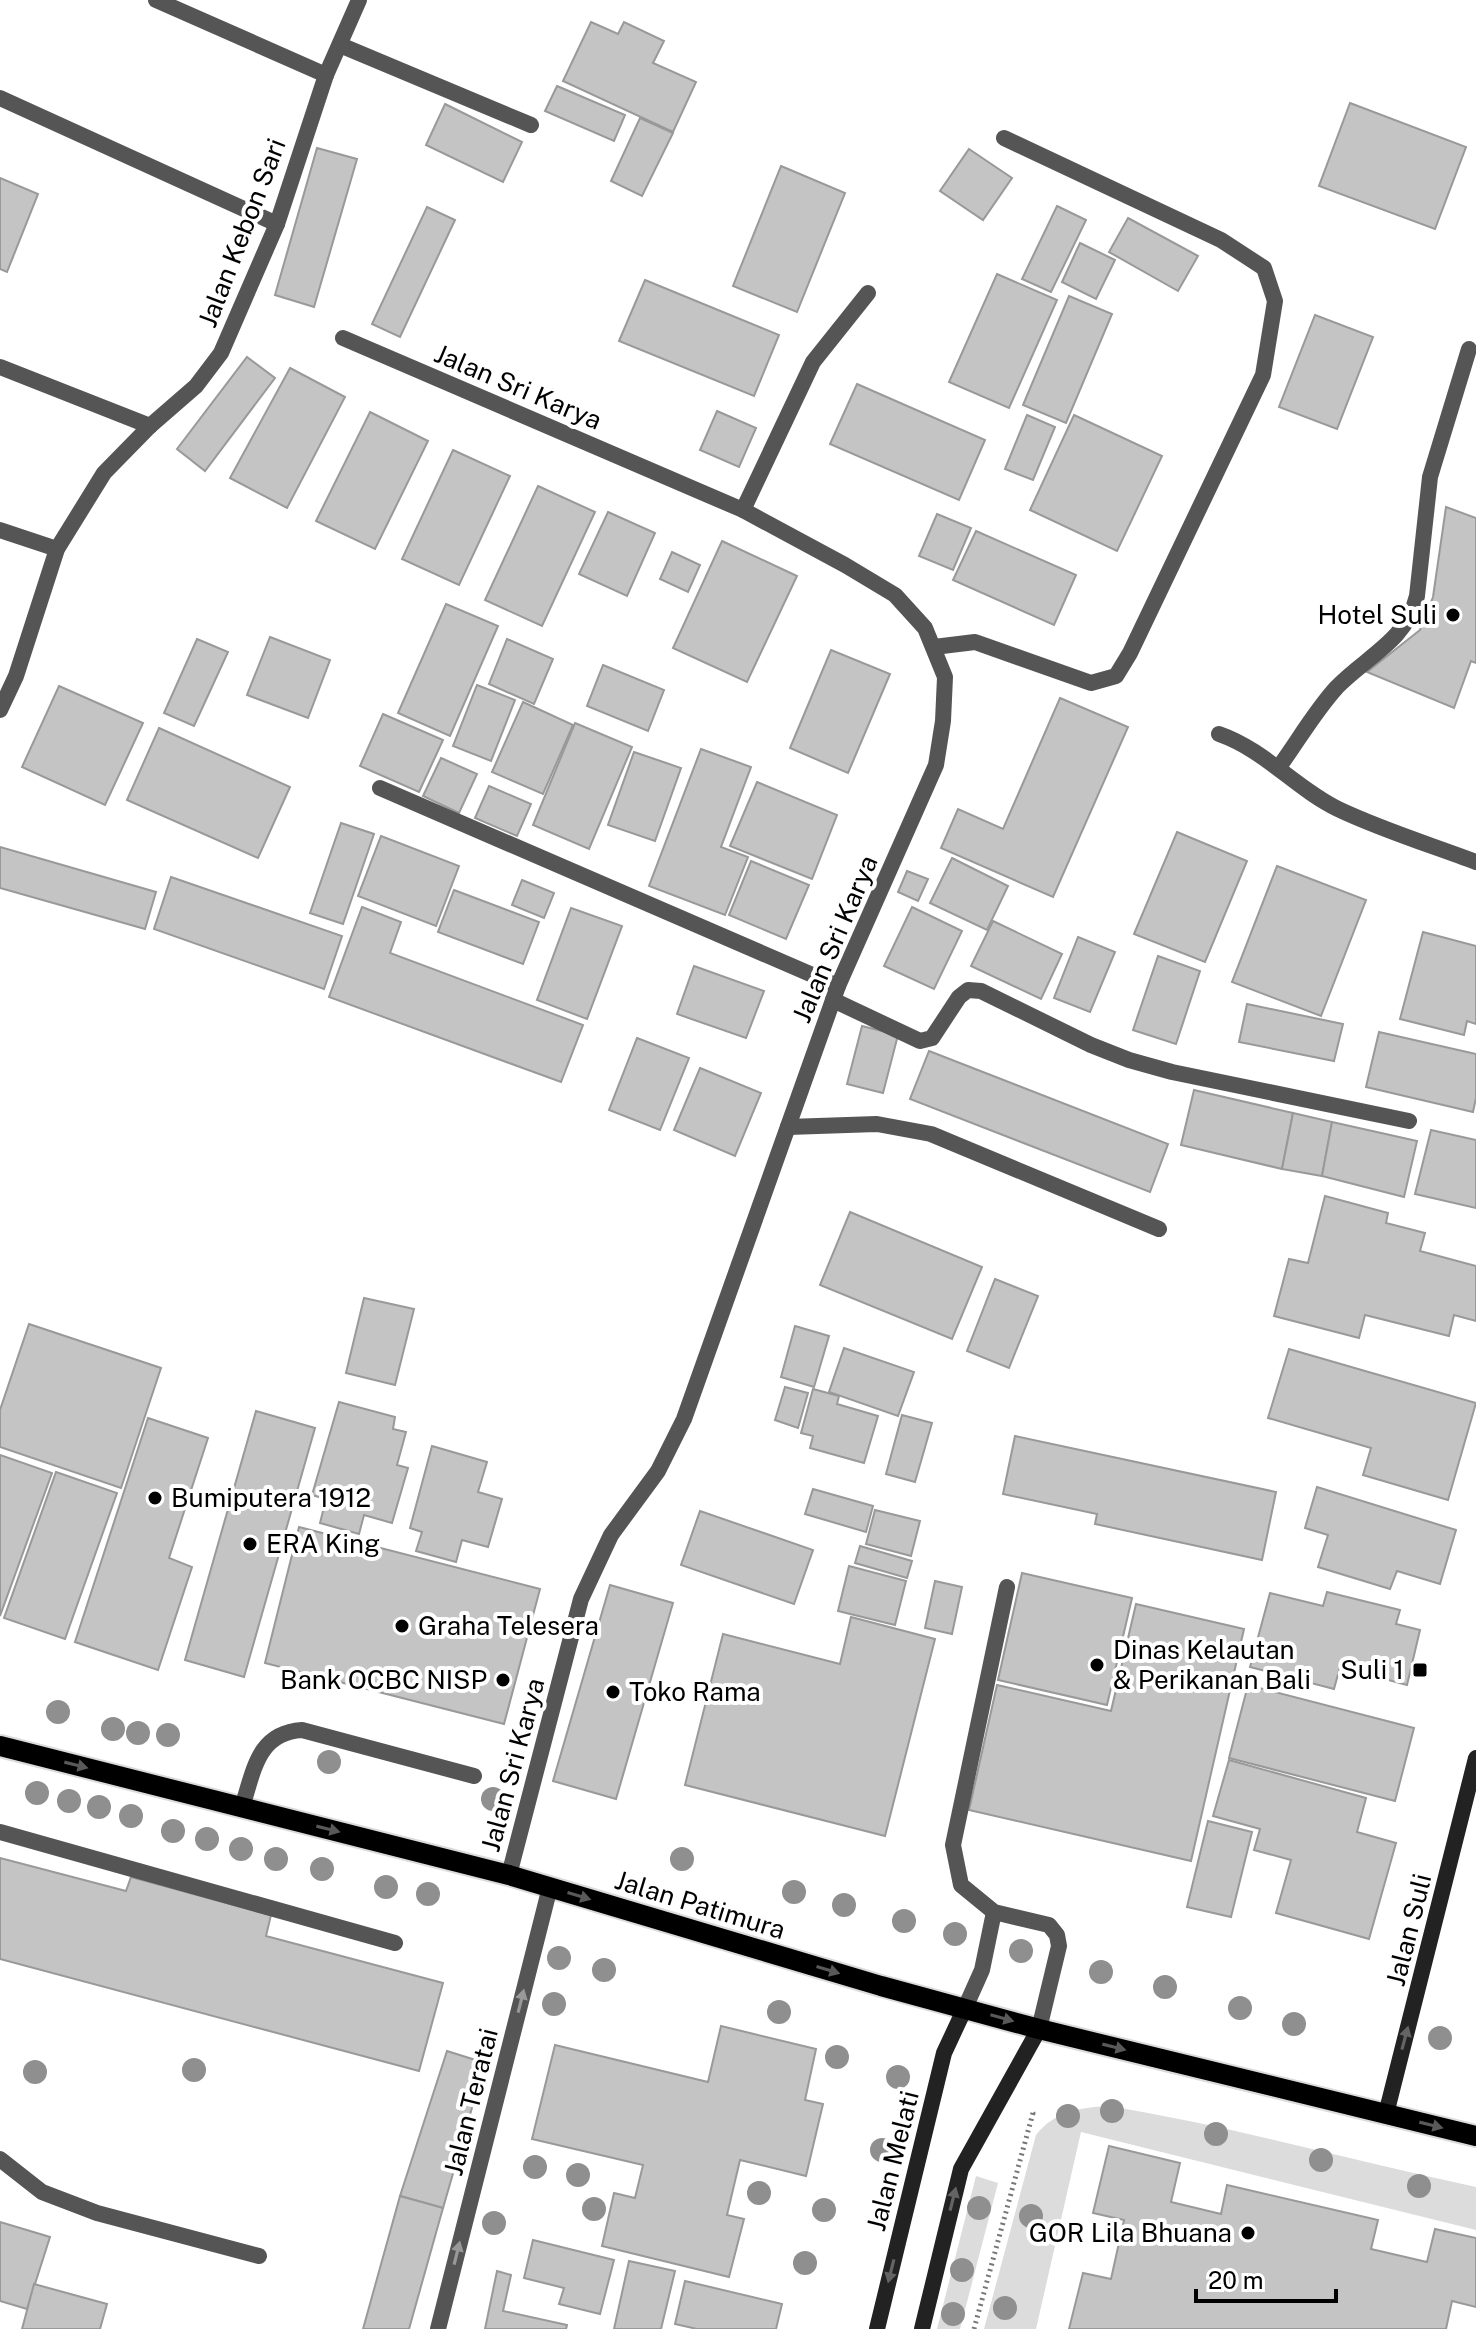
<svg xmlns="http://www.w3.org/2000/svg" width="1476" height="2329" viewBox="0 0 1476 2329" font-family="'Public Sans',sans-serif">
  <rect width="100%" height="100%" fill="#fff"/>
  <g fill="#dcdcdc">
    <path d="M1108,2106C1232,2126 1353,2161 1476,2187V2230L1081,2132L1036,2329H984L1036,2135C1055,2111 1079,2108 1108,2106Z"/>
    <path d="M976,2176L998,2183L960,2329H937Z"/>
  </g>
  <g fill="#c4c4c4" stroke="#999" stroke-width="2">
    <path d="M591,22L618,34L624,22L664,41L653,63L696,82L673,132L563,81Z"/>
    <path d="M557,86L625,115L614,141L545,111Z"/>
    <path d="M1350,103L1466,147L1435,229L1319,186Z"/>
    <path d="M445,104L522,142L503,182L426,145Z"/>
    <path d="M640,118L673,133L642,196L611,181Z"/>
    <path d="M317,148L357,159L314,307L275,295Z"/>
    <path d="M969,149L1012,178L983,220L940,191Z"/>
    <path d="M781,166L845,193L797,312L733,286Z"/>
    <path d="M0,178L38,194L7,272L0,269Z"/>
    <path d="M1057,206L1086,220L1051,292L1022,279Z"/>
    <path d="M427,207L455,220L400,337L372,324Z"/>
    <path d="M1128,218L1198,256L1178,291L1109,252Z"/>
    <path d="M1080,243L1115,260L1096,299L1062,282Z"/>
    <path d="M997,274L1057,300L1009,408L949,382Z"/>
    <path d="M645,280L779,335L754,396L619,341Z"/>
    <path d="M1069,296L1112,314L1066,423L1023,405Z"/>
    <path d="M1315,315L1373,337L1337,429L1279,407Z"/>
    <path d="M247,357L275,378L205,471L177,449Z"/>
    <path d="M290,368L345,397L287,508L230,478Z"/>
    <path d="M857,384L985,440L959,500L830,444Z"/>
    <path d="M717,411L756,428L739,467L700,450Z"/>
    <path d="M370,412L428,441L375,549L316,521Z"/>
    <path d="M1027,415L1055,427L1033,480L1005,469Z"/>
    <path d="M1074,415L1162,456L1117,551L1030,510Z"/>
    <path d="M453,450L510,476L459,585L402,559Z"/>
    <path d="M538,486L595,512L542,626L485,600Z"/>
    <path d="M1446,507L1476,518V663L1471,661L1454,708L1367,672L1420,630L1433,597Z"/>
    <path d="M608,512L655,533L627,596L579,574Z"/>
    <path d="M937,514L971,528L953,570L919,556Z"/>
    <path d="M976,531L1076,575L1054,625L953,580Z"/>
    <path d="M722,541L797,576L747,682L673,648Z"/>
    <path d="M672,552L700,565L688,592L660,579Z"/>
    <path d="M446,604L498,626L450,736L398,713Z"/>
    <path d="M270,637L330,660L308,718L247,695Z"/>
    <path d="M197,639L228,652L194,726L164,713Z"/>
    <path d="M507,639L553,659L534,704L489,684Z"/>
    <path d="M831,650L890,674L848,773L790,748Z"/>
    <path d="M603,665L664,690L648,731L587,706Z"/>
    <path d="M477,685L515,700L491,761L453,746Z"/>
    <path d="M59,686L143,723L105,805L22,767Z"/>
    <path d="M1060,698L1128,727L1053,897L941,848L958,809L1003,829Z"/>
    <path d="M523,702L573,725L543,794L492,772Z"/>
    <path d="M383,714L443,740L419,792L360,766Z"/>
    <path d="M575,723L632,747L589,849L533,825Z"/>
    <path d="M159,728L290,787L258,858L127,800Z"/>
    <path d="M701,749L751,767L721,847L748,857L725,915L649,886Z"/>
    <path d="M634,752L681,768L655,841L608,825Z"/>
    <path d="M441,758L477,774L459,813L423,796Z"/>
    <path d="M757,782L837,815L812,879L730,846Z"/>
    <path d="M489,786L531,804L517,836L475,818Z"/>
    <path d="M341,823L374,834L343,924L310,913Z"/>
    <path d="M1177,832L1247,861L1205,962L1134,934Z"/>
    <path d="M381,836L459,866L436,926L358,896Z"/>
    <path d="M0,847L156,892L145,929L0,888Z"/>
    <path d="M952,858L1008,886L987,930L930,903Z"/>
    <path d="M751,861L809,885L786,939L729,915Z"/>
    <path d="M1277,866L1366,900L1321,1016L1232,982Z"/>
    <path d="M907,871L928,879L918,901L898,892Z"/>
    <path d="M171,877L342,936L324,989L154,929Z"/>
    <path d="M522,880L554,893L544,918L512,905Z"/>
    <path d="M454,890L539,922L523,964L438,932Z"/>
    <path d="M362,907L401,922L390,953L583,1025L561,1082L329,997Z"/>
    <path d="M912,907L962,931L934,989L884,966Z"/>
    <path d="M571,908L622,926L587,1019L537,1000Z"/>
    <path d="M993,921L1062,954L1041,999L971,966Z"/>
    <path d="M1423,932L1476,946V1024L1467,1021L1464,1035L1400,1019Z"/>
    <path d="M1078,937L1115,952L1090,1012L1054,998Z"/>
    <path d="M1158,956L1200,971L1176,1044L1133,1030Z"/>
    <path d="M694,966L764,991L746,1038L677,1014Z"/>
    <path d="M1247,1004L1343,1024L1334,1061L1239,1042Z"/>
    <path d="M862,1026L898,1035L883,1093L847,1084Z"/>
    <path d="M1379,1032L1476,1054V1098L1473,1112L1366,1087Z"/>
    <path d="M637,1038L689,1058L660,1130L609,1110Z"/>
    <path d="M929,1051L1168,1144L1150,1192L910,1099Z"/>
    <path d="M700,1068L761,1093L735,1156L674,1130Z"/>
    <path d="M1194,1090L1293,1113L1282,1169L1181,1145Z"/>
    <path d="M1293,1113L1332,1122L1322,1176L1282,1169Z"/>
    <path d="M1332,1122L1417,1141L1404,1197L1322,1176Z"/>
    <path d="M1431,1130L1476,1140V1208L1415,1194Z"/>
    <path d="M1325,1196L1388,1213L1386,1223L1425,1233L1420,1251L1476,1266V1321L1454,1315L1449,1336L1365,1315L1359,1338L1274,1316L1289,1259L1308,1263Z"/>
    <path d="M850,1212L982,1267L952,1339L820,1285Z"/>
    <path d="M995,1279L1038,1296L1009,1368L967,1351Z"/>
    <path d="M364,1298L414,1309L395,1385L346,1373Z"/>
    <path d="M29,1324L161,1368L121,1488L0,1447V1410Z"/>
    <path d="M795,1326L829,1336L814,1387L781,1377Z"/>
    <path d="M844,1348L914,1372L898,1416L829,1392Z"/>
    <path d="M1289,1349L1476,1403L1448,1500L1363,1475L1371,1448L1268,1418Z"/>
    <path d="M785,1387L808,1393L798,1428L775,1420Z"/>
    <path d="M813,1389L839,1396L837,1404L878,1416L864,1463L810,1448L813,1436L801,1433Z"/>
    <path d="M339,1402L395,1417L393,1429L406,1432L397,1465L408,1468L392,1523L364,1515L359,1534L320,1523L326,1499L312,1495Z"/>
    <path d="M256,1411L315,1428L244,1677L185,1660Z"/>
    <path d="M902,1415L932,1423L915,1482L886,1474Z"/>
    <path d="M148,1418L208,1438L169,1558L192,1567L158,1670L75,1642Z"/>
    <path d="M1015,1436L1276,1492L1262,1560L1095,1524L1097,1514L1003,1494Z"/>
    <path d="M432,1446L487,1462L478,1492L502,1499L488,1547L462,1540L456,1562L416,1551L422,1532L410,1528Z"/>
    <path d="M0,1455L52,1473L0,1616Z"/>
    <path d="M56,1472L117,1493L65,1639L4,1618Z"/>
    <path d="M1317,1487L1456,1530L1440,1584L1397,1571L1390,1589L1318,1567L1328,1535L1305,1528Z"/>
    <path d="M813,1489L873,1506L866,1532L805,1514Z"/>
    <path d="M875,1510L920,1521L911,1556L866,1544Z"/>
    <path d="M700,1511L813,1550L794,1604L681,1565Z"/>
    <path d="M299,1527L540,1589L504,1724L265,1663Z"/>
    <path d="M860,1546L912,1561L907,1578L855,1563Z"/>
    <path d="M849,1566L906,1581L895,1625L838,1611Z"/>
    <path d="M1022,1573L1132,1598L1107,1705L998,1680Z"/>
    <path d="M935,1581L962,1587L952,1634L925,1628Z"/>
    <path d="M610,1585L673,1603L616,1799L553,1781Z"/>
    <path d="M1327,1592L1400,1610L1396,1624L1420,1630L1407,1685L1340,1667L1334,1689L1250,1667L1270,1593L1323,1606Z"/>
    <path d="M1136,1604L1244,1629L1191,1861L969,1810L997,1685L1111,1711Z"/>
    <path d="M851,1617L935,1639L885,1836L685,1785L723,1634L840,1664Z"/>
    <path d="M1248,1685L1414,1728L1395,1801L1229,1758Z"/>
    <path d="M1229,1760L1366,1798L1357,1832L1396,1843L1369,1939L1276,1913L1291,1860L1254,1850L1260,1829L1213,1816Z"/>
    <path d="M1208,1821L1252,1832L1231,1917L1187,1907Z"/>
    <path d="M0,1858L126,1891L131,1877L271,1915L266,1936L443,1983L419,2071L0,1959Z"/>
    <path d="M721,2026L816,2049L805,2100L823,2104L806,2176L740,2160L727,2215L744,2219L729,2277L602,2246L614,2193L635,2198L643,2165L532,2139L555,2045L708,2082Z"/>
    <path d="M447,2051L485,2063L443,2208L400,2196Z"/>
    <path d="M1109,2146L1180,2163L1171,2202L1221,2214L1227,2185L1378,2220L1371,2249L1427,2262L1435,2229L1476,2238V2307L1452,2301L1446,2329H1069L1083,2273L1111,2279L1124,2220L1093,2213Z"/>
    <path d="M400,2196L443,2208L409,2329H363Z"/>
    <path d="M0,2222L50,2237L27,2309L0,2301Z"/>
    <path d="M533,2240L614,2260L600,2314L559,2304L564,2288L524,2278Z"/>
    <path d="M629,2261L675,2271L661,2329H614Z"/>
    <path d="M497,2271L511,2275L503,2311L567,2325L566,2329H485Z"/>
    <path d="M685,2281L782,2304L776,2329H697L675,2324Z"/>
    <path d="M34,2284L107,2304L100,2329H22Z"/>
  </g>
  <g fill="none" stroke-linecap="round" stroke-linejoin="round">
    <defs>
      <path id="primary" d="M0,1746L509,1875L881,1986L1039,2029L1476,2136"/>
    </defs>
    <use href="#primary" stroke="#dbdbdb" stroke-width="24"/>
    <path stroke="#777" stroke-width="5" stroke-dasharray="2 4" stroke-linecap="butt" d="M974,2329L1033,2113L1031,2110"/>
    <g stroke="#555" stroke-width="16">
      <path d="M1007,1587L953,1845L961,1885L994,1912L1049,1925L1057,1935L1059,1946L1039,2029"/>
      <path d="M242,1807C254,1771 257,1733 302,1730L474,1776"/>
      <path d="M0,1832L395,1943"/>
      <path d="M965,2008L982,1970L994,1912"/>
      <path d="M0,2159L42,2192L97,2213L259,2256"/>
    </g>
    <g stroke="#555" stroke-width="16">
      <path d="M156,0L326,75"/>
      <path d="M340,45L531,125"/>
      <path d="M0,98L277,224"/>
      <path d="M343,338L743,510L845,565L895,595L925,628L945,677L943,721L936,765L838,986L684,1419L658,1471L611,1535L581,1599L509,1875"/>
      <path d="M0,367L150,426"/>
      <path d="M743,510L813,362L868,293"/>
      <path d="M0,530L57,549"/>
      <path d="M934,647L975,642L1091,683L1116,676L1130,653L1263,375L1275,301L1264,268L1221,240L1004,138"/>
      <path d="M0,710L16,676L57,549L104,473L150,426L196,386L221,353L277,224L326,75L359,0"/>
      <path d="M1219,734C1265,750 1295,788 1338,809C1382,830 1431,845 1476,862"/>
      <path d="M1279,767C1298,741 1315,711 1337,687C1367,656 1406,641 1417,596L1430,477L1469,349"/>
      <path d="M380,788L838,986"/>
      <path d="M833,1000L920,1041L932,1038L959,997L968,990L981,991L1091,1045L1129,1060L1172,1072L1409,1121"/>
      <path d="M788,1127L877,1124L931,1134L1159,1229"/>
      <path d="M438,2329L550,1887"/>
    </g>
    <g stroke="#222" stroke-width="16">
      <path d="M1386,2114L1476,1758"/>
      <path d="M877,2329L944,2053L965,2008"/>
      <path d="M922,2329L961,2169L1039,2029"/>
    </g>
    <use href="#primary" stroke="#000" stroke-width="20"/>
  </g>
  <g fill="#8f8f8f">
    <circle cx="58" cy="1712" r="12"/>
    <circle cx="113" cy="1729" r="12"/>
    <circle cx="138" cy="1733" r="12"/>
    <circle cx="168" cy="1735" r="12"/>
    <circle cx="329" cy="1762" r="12"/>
    <circle cx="37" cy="1793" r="12"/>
    <circle cx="493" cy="1799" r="12"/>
    <circle cx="69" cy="1801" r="12"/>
    <circle cx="99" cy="1807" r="12"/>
    <circle cx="131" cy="1816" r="12"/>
    <circle cx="173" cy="1831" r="12"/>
    <circle cx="207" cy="1839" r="12"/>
    <circle cx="241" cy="1849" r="12"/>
    <circle cx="276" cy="1859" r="12"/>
    <circle cx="682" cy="1859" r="12"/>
    <circle cx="322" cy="1869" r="12"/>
    <circle cx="386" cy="1887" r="12"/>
    <circle cx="794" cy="1892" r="12"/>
    <circle cx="428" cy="1894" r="12"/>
    <circle cx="844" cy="1905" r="12"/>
    <circle cx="904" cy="1921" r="12"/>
    <circle cx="955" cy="1934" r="12"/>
    <circle cx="1021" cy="1951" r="12"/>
    <circle cx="559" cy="1958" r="12"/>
    <circle cx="604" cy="1970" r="12"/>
    <circle cx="1101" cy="1972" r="12"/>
    <circle cx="1165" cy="1987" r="12"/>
    <circle cx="554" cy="2004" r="12"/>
    <circle cx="1240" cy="2008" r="12"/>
    <circle cx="779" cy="2012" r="12"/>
    <circle cx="1294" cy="2024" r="12"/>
    <circle cx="1440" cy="2038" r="12"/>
    <circle cx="837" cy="2057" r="12"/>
    <circle cx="194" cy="2070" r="12"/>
    <circle cx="35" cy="2072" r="12"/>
    <circle cx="898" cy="2077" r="12"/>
    <circle cx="1112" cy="2111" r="12"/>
    <circle cx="1068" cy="2116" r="12"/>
    <circle cx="1216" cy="2134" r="12"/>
    <circle cx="882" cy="2150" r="12"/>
    <circle cx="1321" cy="2160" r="12"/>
    <circle cx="535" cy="2167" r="12"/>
    <circle cx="578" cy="2175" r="12"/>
    <circle cx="1419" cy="2186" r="12"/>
    <circle cx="759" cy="2193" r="12"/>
    <circle cx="979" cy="2208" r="12"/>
    <circle cx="594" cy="2209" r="12"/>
    <circle cx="824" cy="2210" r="12"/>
    <circle cx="1031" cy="2216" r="12"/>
    <circle cx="494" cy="2223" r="12"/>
    <circle cx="805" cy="2263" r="12"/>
    <circle cx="962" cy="2270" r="12"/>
    <circle cx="1005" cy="2308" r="12"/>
    <circle cx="953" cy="2314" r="12"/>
  </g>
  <defs><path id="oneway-solid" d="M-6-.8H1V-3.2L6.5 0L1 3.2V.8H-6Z" transform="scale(2)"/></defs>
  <g fill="#595959">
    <use href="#oneway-solid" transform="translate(76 1765) rotate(14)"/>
    <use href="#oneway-solid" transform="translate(328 1829) rotate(14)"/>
    <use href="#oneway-solid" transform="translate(579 1896) rotate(17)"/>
    <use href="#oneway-solid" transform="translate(828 1970) rotate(17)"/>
    <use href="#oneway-solid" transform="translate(1002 2018) rotate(16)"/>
    <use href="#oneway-solid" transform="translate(1114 2047) rotate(14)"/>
    <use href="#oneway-solid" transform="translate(1431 2125) rotate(14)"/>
  </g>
  <g fill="#999">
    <use href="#oneway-solid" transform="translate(521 2001) rotate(-76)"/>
    <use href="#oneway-solid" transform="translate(457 2253) rotate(-76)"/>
  </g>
  <g fill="#646464">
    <use href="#oneway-solid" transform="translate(1405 2038) rotate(-75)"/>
    <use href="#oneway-solid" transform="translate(953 2199) rotate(-76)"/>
    <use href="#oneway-solid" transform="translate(891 2271) rotate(104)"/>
  </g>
  <g fill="#000" stroke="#fff" stroke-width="3">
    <circle cx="1453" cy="615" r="8"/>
    <circle cx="155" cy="1498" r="8"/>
    <circle cx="250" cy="1544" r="8"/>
    <circle cx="402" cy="1626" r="8"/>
    <circle cx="1097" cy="1665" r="8"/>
    <rect x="1412" y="1662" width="16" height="16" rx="4"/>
    <circle cx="503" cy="1680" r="8"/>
    <circle cx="613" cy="1692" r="8"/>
    <circle cx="1248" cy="2233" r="8"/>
  </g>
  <g text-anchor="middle" stroke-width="8" stroke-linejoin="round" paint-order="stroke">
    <g font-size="26" fill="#000" stroke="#fff">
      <text transform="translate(242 233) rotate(-69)" y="9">Jalan Kebon Sari</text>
      <text transform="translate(518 387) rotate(23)" y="9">Jalan Sri Karya</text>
      <text transform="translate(835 939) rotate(-67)" y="9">Jalan Sri Karya</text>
      <text transform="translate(513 1765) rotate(-75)" y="9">Jalan Sri Karya</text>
      <text transform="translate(700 1905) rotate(17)" y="9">Jalan Patimura</text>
      <text transform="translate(1409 1930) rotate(-76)" y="9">Jalan Suli</text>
      <text transform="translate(471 2102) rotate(-76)" y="9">Jalan Teratai</text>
      <text transform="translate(893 2161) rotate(-76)" y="9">Jalan Melati</text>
    </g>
    <g font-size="26" fill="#000" stroke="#fff" text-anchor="start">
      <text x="1437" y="624" text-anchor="end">Hotel Suli</text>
      <text x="171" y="1507">Bumiputera 1912</text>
      <text x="266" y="1553">ERA King</text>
      <text x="418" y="1635">Graha Telesera</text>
      <text x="1113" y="1659">Dinas Kelautan<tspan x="1113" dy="30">&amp; Perikanan Bali</tspan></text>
      <text x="1404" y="1679" text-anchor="end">Suli 1</text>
      <text x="487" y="1689" text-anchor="end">Bank OCBC NISP</text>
      <text x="629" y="1701">Toko Rama</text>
      <text x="1232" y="2242" text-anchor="end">GOR Lila Bhuana</text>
    </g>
  </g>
  <path d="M1196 2289v12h140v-12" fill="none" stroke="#000000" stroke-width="4"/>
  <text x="1208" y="2289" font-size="24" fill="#000000" stroke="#ffffff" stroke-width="6" paint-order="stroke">20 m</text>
</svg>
